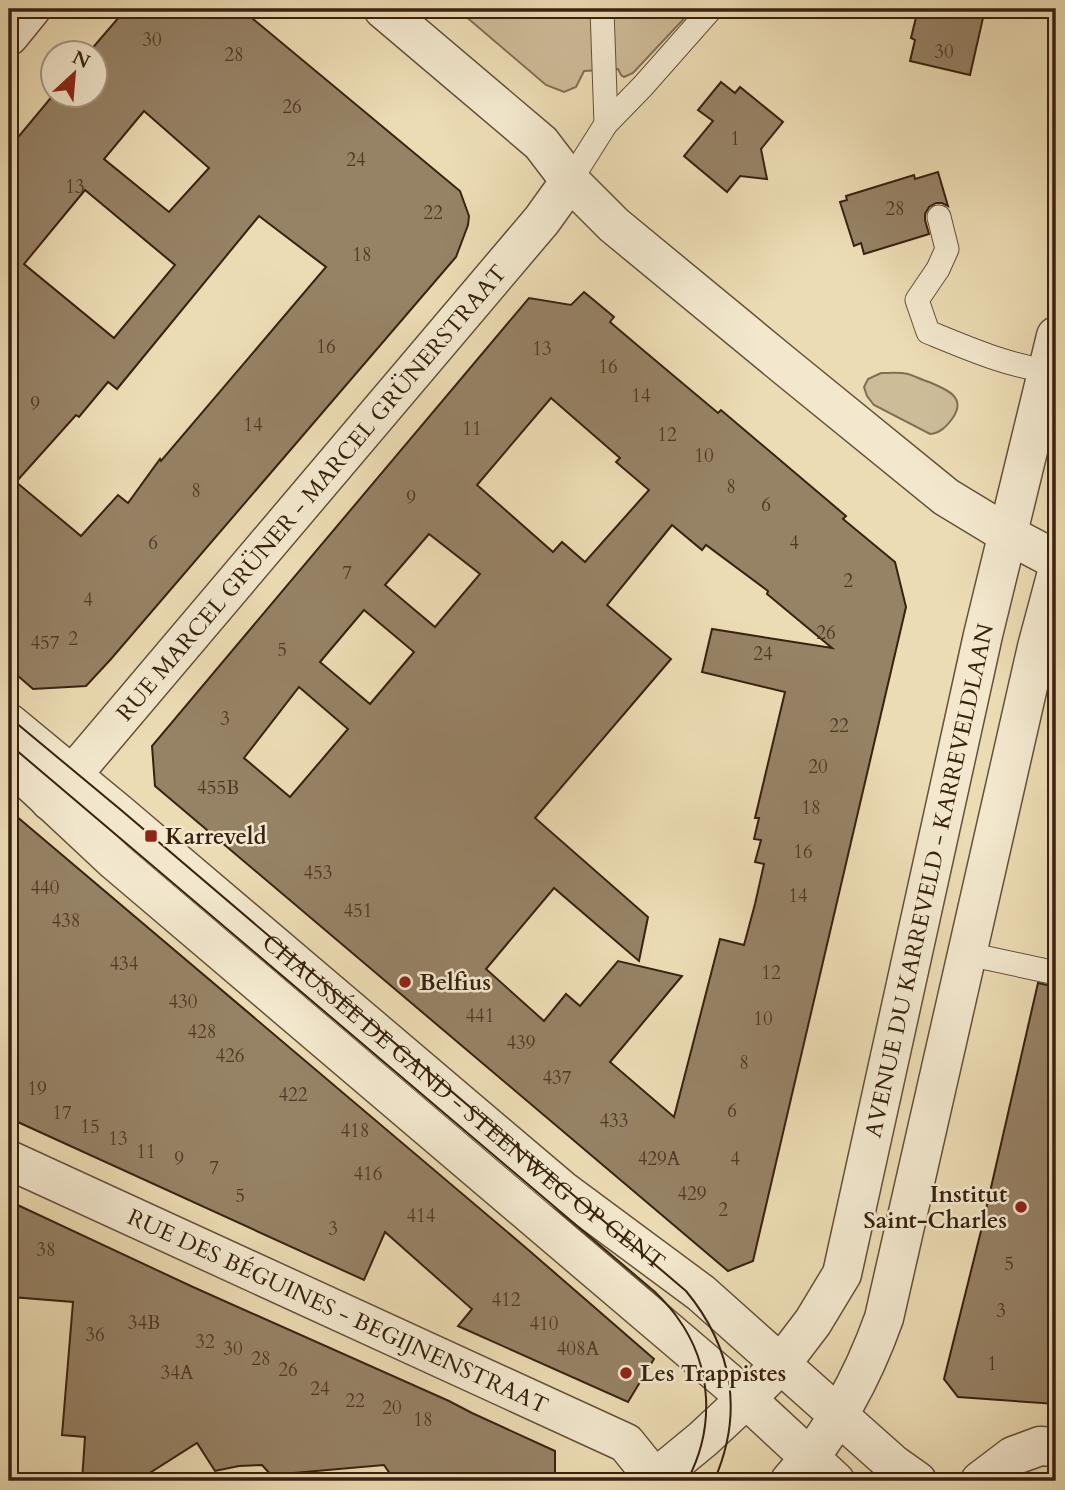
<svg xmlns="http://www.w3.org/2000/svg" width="1065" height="1490" viewBox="0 0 1065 1490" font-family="Cardo,serif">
  <rect width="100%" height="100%" fill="#ecdcb4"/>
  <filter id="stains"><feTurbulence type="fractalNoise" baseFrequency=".00286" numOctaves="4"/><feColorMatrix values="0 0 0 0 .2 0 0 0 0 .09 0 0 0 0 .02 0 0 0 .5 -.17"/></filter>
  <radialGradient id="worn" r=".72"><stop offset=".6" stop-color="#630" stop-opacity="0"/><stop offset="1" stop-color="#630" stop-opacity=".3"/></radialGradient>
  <g fill="#cdbc98" stroke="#826e54" stroke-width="2">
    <path d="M457,9H693L633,73L624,77L621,75L618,69L584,71L576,87L564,92L546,85Z"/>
    <path d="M881,373C890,373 900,372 908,374C915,376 922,380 929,382C946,389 968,397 952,419C946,427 940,433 930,434L874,405L867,396L864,387L868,379Z"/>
  </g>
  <g fill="#968265" stroke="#382110" stroke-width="2" fill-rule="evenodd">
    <path d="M126,9H241L460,191L469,216L468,225L456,257L111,659L86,686L33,689L9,668V148L54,94H94V52H89ZM144,111L209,168L169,212L104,159ZM85,190L175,265L114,338L24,264ZM259,216L326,267L161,461L160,459L128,503L118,495L81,536L16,482L76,415L79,417L108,382L117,389Z"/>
    <path d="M918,9H985L970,75L910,61L915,40L911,38Z"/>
    <path d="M721,82L735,93L740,87L783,122L761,149L767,179L740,176L727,192L684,156L713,121L698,110Z"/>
    <path d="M938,172L948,206L942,203H936L929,207L925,214V220L929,234L864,254L861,243L854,246L840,202L847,200L846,196L914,175L915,179Z"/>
    <path d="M584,292L614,317L610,322L637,345L718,413L721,410L846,516L843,519L895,562L906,607L753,1261L728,1271L155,786L152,746L529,298L571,305ZM551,398L620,458L616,462L649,490L585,562L562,542L553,552L477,485ZM672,525L702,550L706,545L768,591L767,594L832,648L712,629L702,672L785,692L755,818H759L754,839L761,840L755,862L764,864L755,904L744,945L720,939L674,1117L610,1062L682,976L618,961L580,1006L566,994L544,1021L486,969L554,888L639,961L648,917L535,818L671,659L607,605ZM429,534L480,574L435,627L385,585ZM364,610L414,652L370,704L320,662ZM299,687L348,729L290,797L244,758Z"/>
    <path d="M9,810L525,1247L654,1359L628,1402L458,1326L472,1309L385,1232L364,1280L9,1118Z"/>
    <path d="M1038,983L1056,987V1404L958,1397L944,1379L981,1231Z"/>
    <path d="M9,1201L193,1287L449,1401L472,1413L555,1451V1481H395L384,1465L271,1475L262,1465L239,1466L215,1471L197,1443L137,1481H82L85,1437L62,1435L73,1302L12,1297L14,1263H9Z"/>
  </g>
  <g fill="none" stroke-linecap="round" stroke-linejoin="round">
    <defs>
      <g id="service">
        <path d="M602,9L606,124"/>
        <path d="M570,181L606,124L643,86L711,9"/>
        <path d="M939,217L947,249L938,269L917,300L928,332C967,348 1006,365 1048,371"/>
        <path d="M968,954L1056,973"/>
      </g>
      <g id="minor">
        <path d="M383,9L541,143L570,181L614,225L785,366L946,497L1007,534L1056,560"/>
        <path d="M9,36L31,9"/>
        <path id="s1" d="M50,801L542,220L570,181"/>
        <path id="s2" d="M9,1160L626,1443L655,1479"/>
        <path d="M980,1481L1013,1456L1040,1446L1056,1447"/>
      </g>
      <g id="tertiary">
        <path id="s3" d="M9,723L118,813L562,1190L701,1293L893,1464L917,1481"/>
        <path d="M9,762L115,861L729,1383L835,1481"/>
        <path id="s4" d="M652,1481L703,1439L746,1399L781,1364L813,1322L842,1274L983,635L1056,336"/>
        <path d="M790,1481C832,1434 863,1377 884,1318L1037,647L1056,576"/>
      </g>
    </defs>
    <use href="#service" stroke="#655039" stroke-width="25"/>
    <use href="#minor" stroke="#655039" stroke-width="41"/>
    <use href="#tertiary" stroke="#655039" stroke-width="41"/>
    <use href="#service" stroke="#f3e8ce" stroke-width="23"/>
    <use href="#minor" stroke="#f3e8ce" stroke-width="38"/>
    <use href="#tertiary" stroke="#f3e8ce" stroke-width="38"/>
    <g stroke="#382110" stroke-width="2">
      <path d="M9,717L121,810L686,1291C733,1348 744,1413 714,1481"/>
      <path d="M9,744L655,1292C663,1300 671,1308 677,1317C713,1366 715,1429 687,1481"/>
    </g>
  </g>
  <g fill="#8f2418" stroke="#f3e8ce" stroke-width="2.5">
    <rect x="144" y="829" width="14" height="14" rx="3.5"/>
    <circle cx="405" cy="982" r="7"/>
    <circle cx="1021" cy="1207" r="7"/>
    <circle cx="626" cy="1373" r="7"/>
  </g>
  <g text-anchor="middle" stroke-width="5" stroke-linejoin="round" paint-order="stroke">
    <g font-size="19" fill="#503925">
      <text x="152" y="46">30</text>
      <text x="944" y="58">30</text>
      <text x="234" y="61">28</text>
      <text x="292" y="113">26</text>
      <text x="735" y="145">1</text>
      <text x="356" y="166">24</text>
      <text x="75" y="193">13</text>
      <text x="895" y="215">28</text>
      <text x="433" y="219">22</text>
      <text x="362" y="261">18</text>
      <text x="326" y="353">16</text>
      <text x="542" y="355">13</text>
      <text x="608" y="373">16</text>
      <text x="641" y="402">14</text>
      <text x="35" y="410">9</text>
      <text x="253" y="431">14</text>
      <text x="472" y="435">11</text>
      <text x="667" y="441">12</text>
      <text x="704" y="462">10</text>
      <text x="731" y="493">8</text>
      <text x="196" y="497">8</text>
      <text x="411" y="504">9</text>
      <text x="766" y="511">6</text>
      <text x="153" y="549">6</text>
      <text x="794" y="549">4</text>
      <text x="347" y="579">7</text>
      <text x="848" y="587">2</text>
      <text x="88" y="606">4</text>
      <text x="826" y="639">26</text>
      <text x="73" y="645">2</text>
      <text x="45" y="649">457</text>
      <text x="282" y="656">5</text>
      <text x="763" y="660">24</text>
      <text x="225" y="725">3</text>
      <text x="839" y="732">22</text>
      <text x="818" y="773">20</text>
      <text x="218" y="794">455B</text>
      <text x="811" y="814">18</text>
      <text x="803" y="858">16</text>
      <text x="318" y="879">453</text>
      <text x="45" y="894">440</text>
      <text x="798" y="902">14</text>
      <text x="358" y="917">451</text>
      <text x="66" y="927">438</text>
      <text x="124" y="970">434</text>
      <text x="771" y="979">12</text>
      <text x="183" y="1008">430</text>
      <text x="480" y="1022">441</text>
      <text x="763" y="1025">10</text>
      <text x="202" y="1038">428</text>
      <text x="521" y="1049">439</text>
      <text x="230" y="1062">426</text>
      <text x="744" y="1069">8</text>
      <text x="557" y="1084">437</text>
      <text x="37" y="1095">19</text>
      <text x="293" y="1101">422</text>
      <text x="732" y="1117">6</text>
      <text x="62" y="1119">17</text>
      <text x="614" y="1127">433</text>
      <text x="90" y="1133">15</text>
      <text x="355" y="1137">418</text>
      <text x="118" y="1145">13</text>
      <text x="146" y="1158">11</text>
      <text x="179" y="1165">9</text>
      <text x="659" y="1165">429A</text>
      <text x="735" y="1165">4</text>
      <text x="214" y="1174">7</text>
      <text x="368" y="1180">416</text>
      <text x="692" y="1200">429</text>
      <text x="240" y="1202">5</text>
      <text x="723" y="1216">2</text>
      <text x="421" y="1222">414</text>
      <text x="333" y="1235">3</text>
      <text x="46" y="1256">38</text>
      <text x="1009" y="1270">5</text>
      <text x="506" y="1306">412</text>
      <text x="1001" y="1317">3</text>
      <text x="144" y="1329">34B</text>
      <text x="544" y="1330">410</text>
      <text x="95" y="1341">36</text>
      <text x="205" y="1348">32</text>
      <text x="233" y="1355">30</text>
      <text x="578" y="1355">408A</text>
      <text x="261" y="1365">28</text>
      <text x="992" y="1370">1</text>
      <text x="288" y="1376">26</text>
      <text x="177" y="1379">34A</text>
      <text x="320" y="1395">24</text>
      <text x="355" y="1407">22</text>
      <text x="392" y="1414">20</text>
      <text x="423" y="1426">18</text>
    </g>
    <g font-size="23" fill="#382110" stroke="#f3e8ce">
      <text dy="8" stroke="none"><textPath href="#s1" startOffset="404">RUE MARCEL GRÜNER - MARCEL GRÜNERSTRAAT</textPath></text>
      <text dy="8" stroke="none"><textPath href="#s4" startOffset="686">AVENUE DU KARREVELD - KARREVELDLAAN</textPath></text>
      <text dy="8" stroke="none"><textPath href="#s3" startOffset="592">CHAUSSÉE DE GAND - STEENWEG OP GENT</textPath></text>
      <text dy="8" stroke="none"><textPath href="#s2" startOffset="362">RUE DES BÉGUINES - BEGIJNENSTRAAT</textPath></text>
    </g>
    <g font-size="23" font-weight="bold" fill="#382110" stroke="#f3e8ce" text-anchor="start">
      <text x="165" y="844">Karreveld</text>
      <text x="419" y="990">Belfius</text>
      <text x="1007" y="1202" text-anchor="end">Institut<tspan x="1007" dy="26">Saint-Charles</tspan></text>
      <text x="640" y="1381">Les Trappistes</text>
    </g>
  </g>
  <rect width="1065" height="1490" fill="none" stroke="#ecdcb4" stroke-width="35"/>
  <rect x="10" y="10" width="1044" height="1469" fill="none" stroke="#382110" stroke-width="3.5"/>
  <rect x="18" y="18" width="1030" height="1455" fill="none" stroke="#382110" stroke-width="2"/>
  <g transform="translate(74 74) rotate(26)"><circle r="33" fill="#f3e8ce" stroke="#a89882" stroke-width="2"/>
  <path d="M0-5L12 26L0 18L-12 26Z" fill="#8f2418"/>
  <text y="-10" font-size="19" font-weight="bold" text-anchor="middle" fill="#382110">N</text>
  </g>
  <rect width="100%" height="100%" filter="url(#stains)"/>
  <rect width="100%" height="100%" fill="url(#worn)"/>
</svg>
